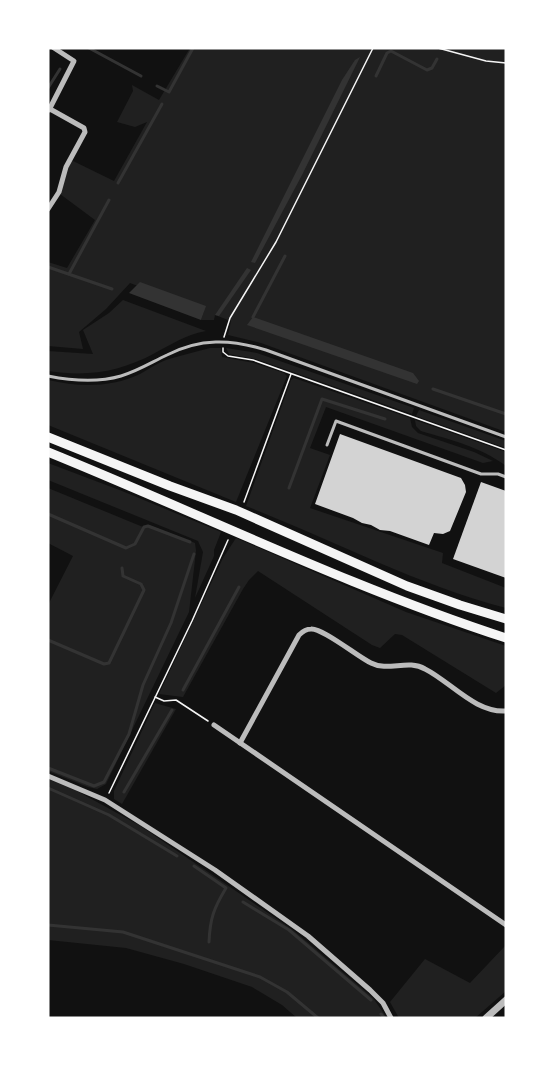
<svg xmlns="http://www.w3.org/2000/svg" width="554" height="1066" viewBox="0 0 554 1066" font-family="'Fira Sans',sans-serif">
  <rect width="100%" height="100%" fill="#111"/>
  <g fill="#202020">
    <path d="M190,48H506V432L261,343L228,335L231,321L215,315L214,320H201L204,311L130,283L106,309L79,332L83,349L48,346V262L67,268L95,220L60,194L71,160L114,181L147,122L135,127L117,122L133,91L132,85L159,100Z"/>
    <path d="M123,300L206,331C187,334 172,344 155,353C120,372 88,377 48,371V351L93,354L83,330L109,313Z"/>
    <path d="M210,348H221L222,357L254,363L284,373L287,376L236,502L48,425V380C79,387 110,388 140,374C149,369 159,362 169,359C182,355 196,352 210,348Z"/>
    <path d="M226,348L257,353L414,408L412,414L256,359L229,354Z"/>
    <path d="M294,378L410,418L412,427L418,433L474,452L493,461L483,463L326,407L310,448L330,455L310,508L443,553L442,563L506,588V608C415,584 333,540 246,506L291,380Z"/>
    <path d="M419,410L506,441V448L416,416Z"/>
    <path d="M415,420L506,452V466C481,447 451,440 421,431L416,426Z"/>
    <path d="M48,463L122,491L221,532L214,550V556L195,598L203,552L198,541L48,480Z"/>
    <path d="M48,488L143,527L149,525L195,543L196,551L189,612L106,784L97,789L88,787L48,771V605L73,556L48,543Z"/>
    <path d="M236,538L406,612L506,646V685L496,693L402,635L395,634L380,648L372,645L258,571L249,580L243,589L183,697L159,694L223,558Z"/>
    <path d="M155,703L176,709L122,804L114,799V791Z"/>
    <path d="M48,779L75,790L139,825L293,930L373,998L387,1018H297L282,1005L252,987L184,964L126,948L48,940Z"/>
    <path d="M506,945V991L475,1018H399L390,1002L425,959L470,983Z"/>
  </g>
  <g fill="#333">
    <path d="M360,57L302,175L255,263L251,262L342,80L355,60Z"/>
    <path d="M247,268L251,270L219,316L215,315Z"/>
    <path d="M140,282L206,306L201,320L129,293Z"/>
    <path d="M253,317L413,373L419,381L417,384L247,325Z"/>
  </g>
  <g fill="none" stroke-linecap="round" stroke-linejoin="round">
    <g stroke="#333" stroke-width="3">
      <path d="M89,48L141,76"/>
      <path d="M376,76L387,53L391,51L427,70L432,68L437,59"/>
      <path d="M157,86L169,92L193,48"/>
      <path d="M48,88L60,69"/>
      <path d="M118,183L162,104"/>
      <path d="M48,267L112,289"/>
      <path d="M69,274L109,200"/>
      <path d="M253,317L285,256"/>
      <path d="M433,389L506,414"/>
      <path d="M289,488L322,399L385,419"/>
      <path d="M48,514L126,548L135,544L144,527L148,526L190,542"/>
      <path d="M48,640L104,664L109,663L144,590L141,584L123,576L122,568"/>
      <path d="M183,690L239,587"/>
      <path d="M48,768L94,786L104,782L129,734L143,685L171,623L194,554"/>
      <path d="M48,788L109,815L177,856"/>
      <path d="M124,792L172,710"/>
      <path d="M194,866L226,888C214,908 210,918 209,942"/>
      <path d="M243,902L289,930L371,1000"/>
      <path d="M48,925L123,932L260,977L287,992L318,1018"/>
      <path d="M381,1014L384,1018"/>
    </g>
  </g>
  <g fill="#d3d3d3">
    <path d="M340,434L461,478L465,485L466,492L450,531L443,534L434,533L429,545L390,531L380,530L371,525L362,523L353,518L315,504Z"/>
    <path d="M481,482L506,491V578L453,559Z"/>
  </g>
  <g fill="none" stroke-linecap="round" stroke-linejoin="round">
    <g stroke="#f5f5f5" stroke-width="1.5">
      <path d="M438,48L486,61L506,63"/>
      <path d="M224,337L230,318L276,242L373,48"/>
      <path d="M223,348V352L228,356L253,360L506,450"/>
      <path d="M244,502L291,374"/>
      <path d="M155,697L164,701L176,700L208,721"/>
      <path d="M109,793L192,621L228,540"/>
    </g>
    <g stroke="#bcbcbc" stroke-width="3">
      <path d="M48,376C73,381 97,383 121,376C138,371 152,362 167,355C200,338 231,339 266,350L506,437"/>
      <path d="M327,445L336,421L481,474H498L506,477"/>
    </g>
    <g stroke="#bcbcbc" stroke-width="5">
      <path d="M49,110L74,61L54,48"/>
      <path d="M48,209L59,192L66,167L85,132L84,128L50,109"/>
      <path d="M214,725L506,925"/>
      <path d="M240,743L299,635C302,632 306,629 311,629C323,628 358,657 371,663C388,672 408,659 425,669C451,682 475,713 506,711"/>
      <path d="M48,776L105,800L215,870L308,936L370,990L383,1003L391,1018"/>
    </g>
    <path stroke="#bcbcbc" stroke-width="7" d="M486,1018L506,1000"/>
    <g stroke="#f5f5f5" stroke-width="9">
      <path d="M48,437L170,486L236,510L407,586L460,605L506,619"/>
      <path d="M48,452C201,514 349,587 506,638"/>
    </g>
  </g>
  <rect width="554" height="1066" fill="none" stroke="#ffffff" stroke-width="99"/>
</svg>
